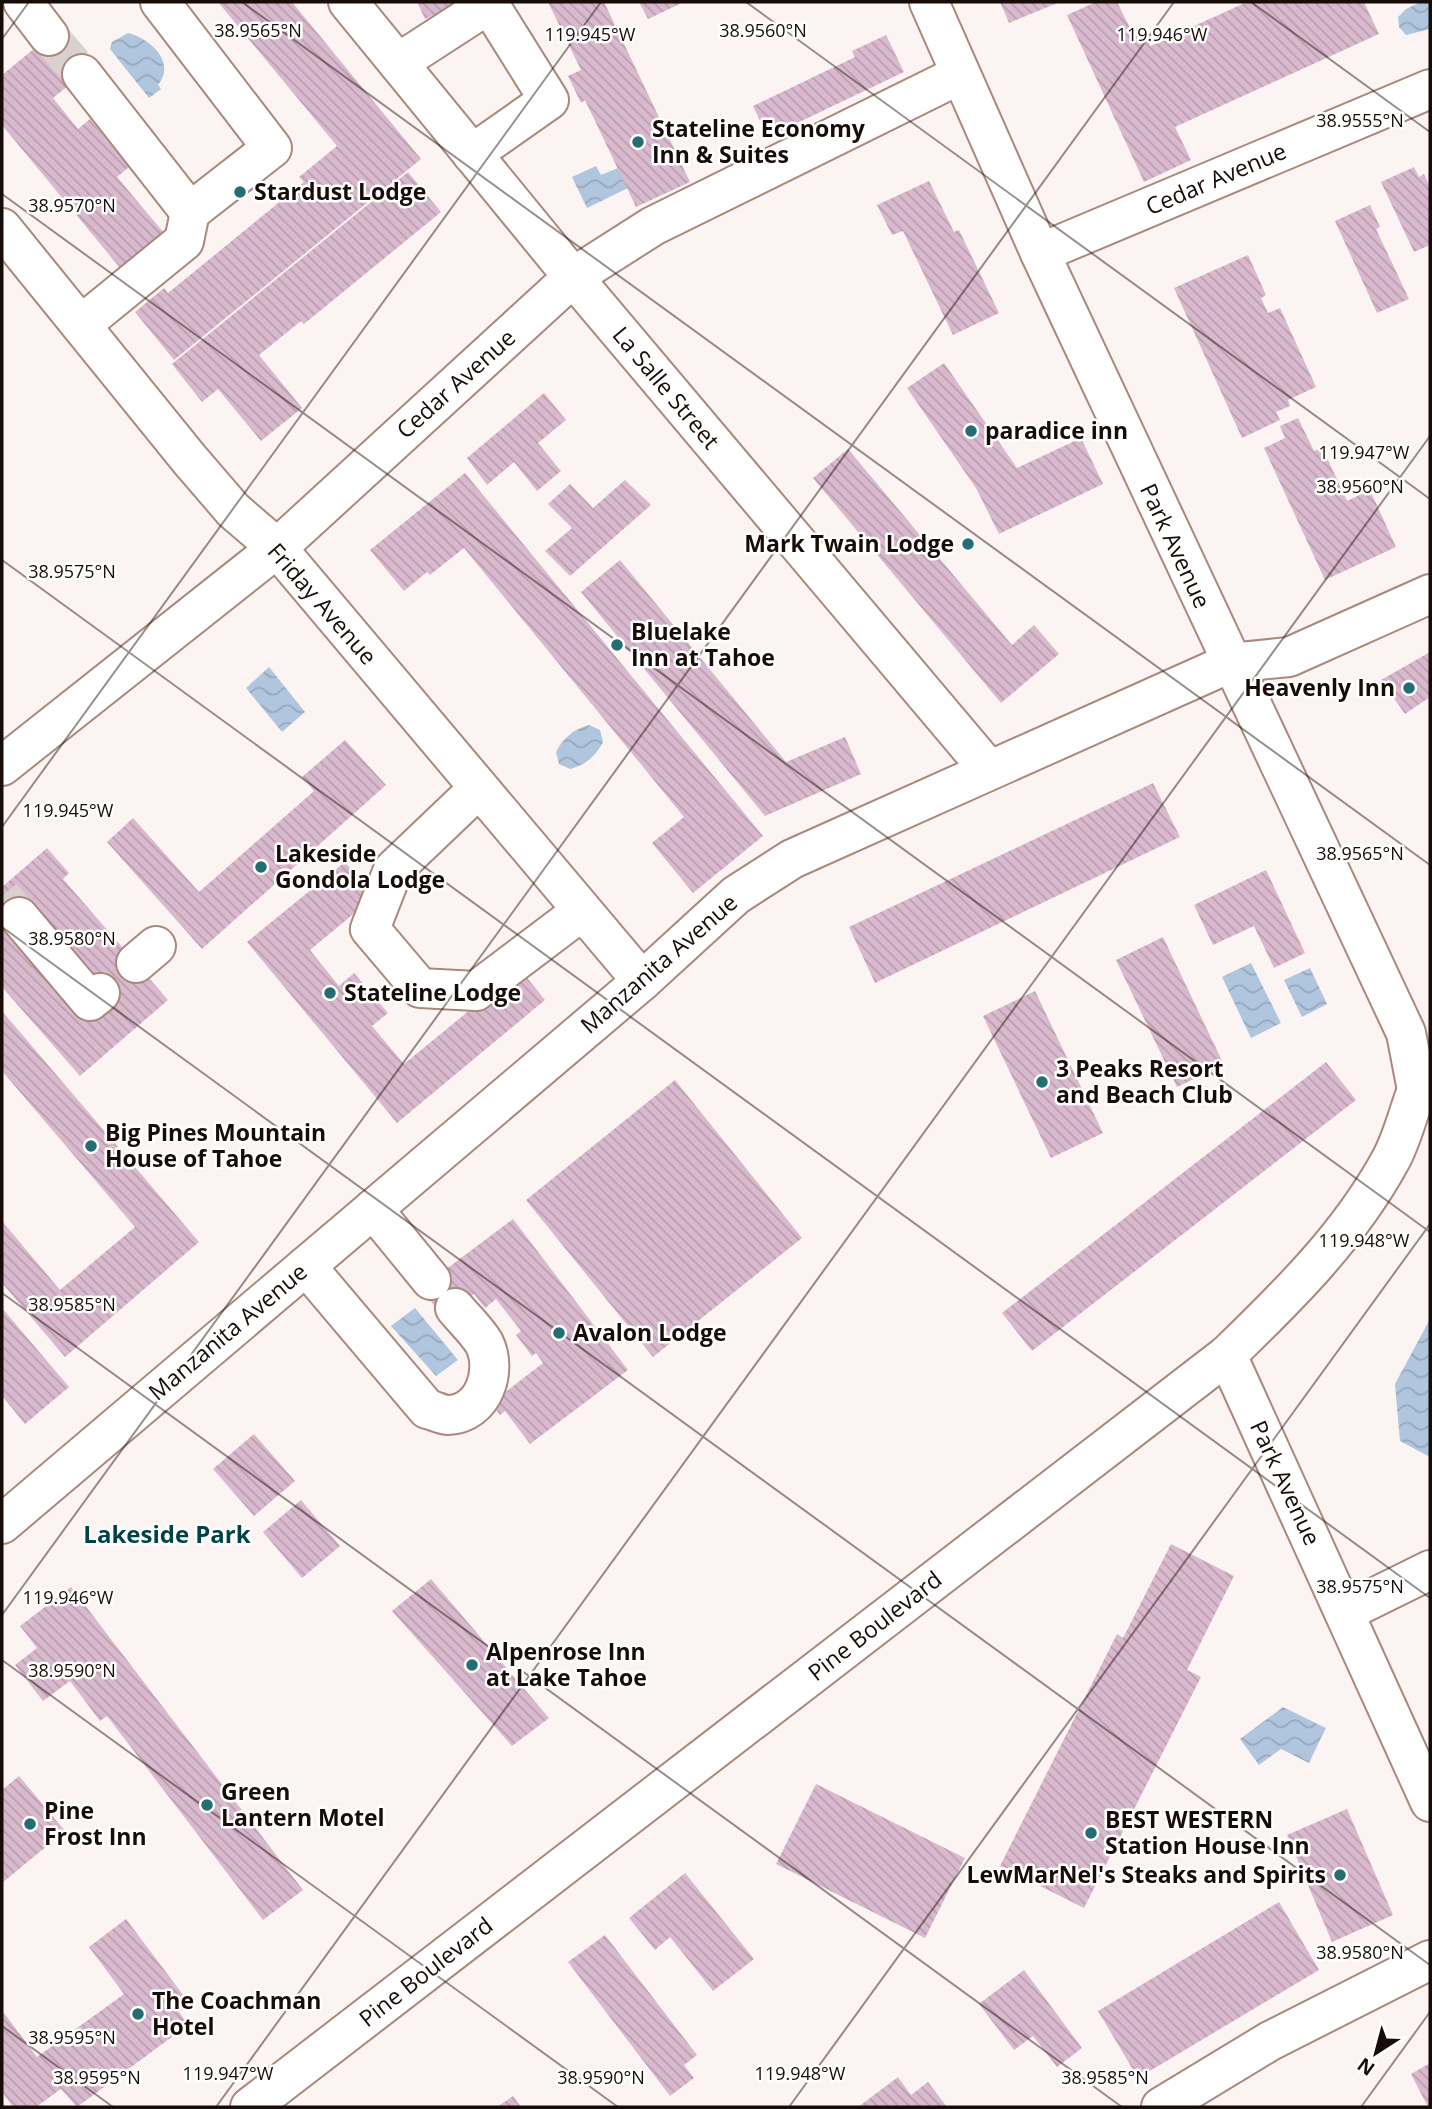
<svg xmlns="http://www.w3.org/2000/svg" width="1432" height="2109" viewBox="0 0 1432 2109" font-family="'Open Sans',sans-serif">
  <defs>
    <pattern id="water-waves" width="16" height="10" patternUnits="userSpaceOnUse" patternTransform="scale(1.75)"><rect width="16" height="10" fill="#b0c5de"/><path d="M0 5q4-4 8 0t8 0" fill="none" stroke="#97a8bd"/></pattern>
    <pattern id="building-back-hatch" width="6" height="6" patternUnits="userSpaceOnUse" patternTransform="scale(1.75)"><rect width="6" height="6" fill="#d9b9cd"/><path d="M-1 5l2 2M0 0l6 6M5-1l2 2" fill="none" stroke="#ba9eaf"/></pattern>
  </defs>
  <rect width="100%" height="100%" fill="#fcf4f2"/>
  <g fill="url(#water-waves)">
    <path d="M1421,2H1430V29L1406,35L1399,27L1398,17L1406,9Z"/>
    <path d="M128,33C150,38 177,63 158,85L161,89L149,98L110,49L112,42Z"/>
    <path d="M596,166L601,175L618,168L628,188L587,208L572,177Z"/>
    <path d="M269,667L305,712L282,732L246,688Z"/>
    <path d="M589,725L600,730L603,742C596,756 585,765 570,769L559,764L556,752C563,738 574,729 589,725Z"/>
    <path d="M1251,963L1281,1023L1251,1038L1222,977Z"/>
    <path d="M1310,968L1327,1004L1302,1017L1284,980Z"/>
    <path d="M415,1308L458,1360L436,1376L391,1326Z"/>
    <path d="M1430,1319V1457L1400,1441L1395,1384Z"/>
    <path d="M1283,1707L1326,1728L1309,1763L1281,1749L1259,1765L1240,1739Z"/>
  </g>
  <g fill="url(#building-back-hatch)">
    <path d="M218,2H292L421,159L174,360L135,312L164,288L168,293L304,182L299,177L337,146Z"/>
    <path d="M417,2H461L425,19Z"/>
    <path d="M548,2H604L690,182L636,207L585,100L581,103L568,76L581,70Z"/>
    <path d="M639,2H684L648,19Z"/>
    <path d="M1000,2H1060L1009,23Z"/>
    <path d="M1096,2H1117L1131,30L1141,26L1150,46L1247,2H1364L1379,34L1175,127L1191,160L1144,182L1067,15Z"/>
    <path d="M63,25L95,64L53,98L78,129L90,119L129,167L117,177L174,245L130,280L2,125V75Z"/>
    <path d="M886,35L904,72L768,137L753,106L855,57L852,51Z"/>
    <path d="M1414,167L1419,177L1424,174L1430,187V245L1414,252L1381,182Z"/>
    <path d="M408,172L441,212L304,324L301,321L259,355L302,408L261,441L218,389L202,402L172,364Z"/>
    <path d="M929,181L954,232L959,230L999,313L953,335L903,231L892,235L877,205Z"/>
    <path d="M1370,205L1380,227L1376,229L1409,299L1377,313L1335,221Z"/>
    <path d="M1248,255L1266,295L1261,298L1268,313L1280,308L1316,387L1288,400L1290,406L1276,412L1280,420L1242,438L1174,288Z"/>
    <path d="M944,363L1017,468L1081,438L1103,484L999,534L976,488L907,388Z"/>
    <path d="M544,393L566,420L538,443L561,471L537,491L514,462L487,485L467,458Z"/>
    <path d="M1298,418L1314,451L1322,447L1347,501L1370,490L1396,547L1325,580L1264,448L1285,438L1280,426Z"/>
    <path d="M848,449L1012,645L1034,625L1059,654L1001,703L813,478Z"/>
    <path d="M465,473L763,836L693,893L652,843L684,817L464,548L430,575L427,572L404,591L370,550Z"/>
    <path d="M625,480L651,505L570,576L545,551L572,528L548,504L570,484L593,508Z"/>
    <path d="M620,560L786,762L845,737L861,774L765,816L581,592Z"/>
    <path d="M1430,652V697L1405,714L1381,680Z"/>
    <path d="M345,740L386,785L202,949L107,842L133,818L199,892L314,791L302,777Z"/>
    <path d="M1153,783L1180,837L875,983L849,927Z"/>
    <path d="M47,848L69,873L63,879L168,1000L80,1076L2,987V887Z"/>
    <path d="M345,862L374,897L310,950L339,986L354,973L388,1013L372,1026L404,1064L520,969L545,1000L397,1123L247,942Z"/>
    <path d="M1266,870L1305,953L1274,968L1254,926L1213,945L1194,905Z"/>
    <path d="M1163,937L1224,1065L1177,1087L1116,960Z"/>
    <path d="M1035,991L1103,1133L1051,1158L983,1016Z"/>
    <path d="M2,1011L199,1242L65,1357L2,1283V1221L60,1290L135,1227L2,1071Z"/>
    <path d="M1326,1062L1356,1100L1032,1351L1002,1313Z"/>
    <path d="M675,1080L802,1238L653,1357L526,1200Z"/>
    <path d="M513,1219L628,1370L530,1444L505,1411L500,1415L491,1403L543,1363L536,1353L532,1356L516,1335L521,1331L496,1299L485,1308L474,1294L443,1317L421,1288Z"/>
    <path d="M2,1308L69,1387L25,1424L2,1396Z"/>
    <path d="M254,1434L295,1481L254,1516L213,1469Z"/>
    <path d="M301,1500L340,1546L302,1578L263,1532Z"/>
    <path d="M1171,1544L1234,1576L1187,1670L1201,1677L1084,1908L1000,1866L1117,1634L1123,1638Z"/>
    <path d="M431,1579L549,1718L512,1746L392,1611Z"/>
    <path d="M71,1587L303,1890L263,1920L107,1716L100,1721L70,1681L43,1701L15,1665L37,1648L20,1626Z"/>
    <path d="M19,1776L65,1831L2,1883V1790Z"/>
    <path d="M816,1784L965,1858L925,1938L776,1864Z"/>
    <path d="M1347,1809L1393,1915L1332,1942L1287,1835Z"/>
    <path d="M685,1873L754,1959L713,1991L670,1937L655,1950L629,1918Z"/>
    <path d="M1279,1902L1319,1970L1138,2078L1098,2011Z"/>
    <path d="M126,1919L190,2004L179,2012L188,2025L77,2107L61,2089L36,2107H13L2,2092V2015L4,2013L37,2057L124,1994L89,1947Z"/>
    <path d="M605,1935L697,2055L684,2065L694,2078L670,2096L568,1962Z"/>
    <path d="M1024,1970L1082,2048L1057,2067L1033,2036L1014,2050L979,2004Z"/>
    <path d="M1430,2063V2107H1428L1411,2074Z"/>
    <path d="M898,2077L911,2095L928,2082L947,2107H858Z"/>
    <path d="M513,2096L521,2107H497Z"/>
  </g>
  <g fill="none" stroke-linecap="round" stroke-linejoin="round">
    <g stroke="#dad1cf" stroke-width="38" stroke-dasharray="38 19" stroke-linecap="butt">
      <path d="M49,36L82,74"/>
      <path d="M2,896L19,917"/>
    </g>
    <defs>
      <g id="minor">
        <path d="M23,2L49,36"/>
        <path d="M348,2L573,277L989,770"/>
        <path d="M929,2L1040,253L1406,1033L1417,1090"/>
        <path d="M398,63L489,4L549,100L472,154"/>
        <path d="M82,74L190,212L272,148L160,2"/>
        <path d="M2,228L190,460L233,510L277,548L642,981"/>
        <path d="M1040,253L1430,89"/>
        <path d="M81,325L184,241L190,212"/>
        <path d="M2,766L277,548L573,277L653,226L959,75"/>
        <path d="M479,788L393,870L370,929L420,988L476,991L582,911"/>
        <path d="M19,917L90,1001L100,993"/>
        <path d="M136,963L156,946"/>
        <path d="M373,1209L431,1280"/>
        <path d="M306,1266L427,1409C433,1410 442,1415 448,1415C484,1414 498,1370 484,1343C477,1331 464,1319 455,1308"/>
        <path d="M1227,1355L1430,1802"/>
        <path d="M2,1524L642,981L736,895L792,859L1230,663L1289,657L1430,594"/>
        <path d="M1345,1612L1430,1570"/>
        <path d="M250,2107L1227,1355C1288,1296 1349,1236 1390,1161C1402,1140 1408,1113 1417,1090L1430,1084"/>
        <path d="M1161,2107L1270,2041L1430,1960"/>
      </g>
    </defs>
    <use href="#minor" stroke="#aa897c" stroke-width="42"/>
    <use href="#minor" stroke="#fff" stroke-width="38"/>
  </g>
  <path fill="none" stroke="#170c07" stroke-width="2" stroke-opacity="0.45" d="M242,2L1430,865M746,2L1430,499M1251,2L1430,132M2,39L29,2M2,194L1430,1232M2,560L1430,1598M2,827L601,2M2,927L1430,1965M2,1293L1122,2107M2,1615L1174,2M2,1660L618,2107M2,2026L113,2107M216,2107L1430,436M789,2107L1430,1224M1361,2107L1430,2012"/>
  <g fill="#226e73" stroke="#fff" stroke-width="2.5">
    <circle cx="638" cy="142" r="7"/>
    <circle cx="240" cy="192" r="7"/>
    <circle cx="971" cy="431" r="7"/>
    <circle cx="968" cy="544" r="7"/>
    <circle cx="617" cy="645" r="7"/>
    <circle cx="1409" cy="688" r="7"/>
    <circle cx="261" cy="867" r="7"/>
    <circle cx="330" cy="993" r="7"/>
    <circle cx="1042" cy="1082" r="7"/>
    <circle cx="91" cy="1146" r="7"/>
    <circle cx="559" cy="1333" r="7"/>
    <circle cx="472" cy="1665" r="7"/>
    <circle cx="207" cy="1805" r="7"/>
    <circle cx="30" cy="1824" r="7"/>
    <circle cx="1091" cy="1833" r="7"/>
    <circle cx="1340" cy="1875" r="7"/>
    <circle cx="138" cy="2014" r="7"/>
  </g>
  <g text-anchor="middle" stroke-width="5" stroke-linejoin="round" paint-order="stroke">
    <g font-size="23" font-weight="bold" fill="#170c07" stroke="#fff" text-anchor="start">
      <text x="652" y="137">Stateline Economy<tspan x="652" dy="26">Inn &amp; Suites</tspan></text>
      <text x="254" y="200">Stardust Lodge</text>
      <text x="985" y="439">paradice inn</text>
      <text x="954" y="552" text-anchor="end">Mark Twain Lodge</text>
      <text x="631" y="640">Bluelake<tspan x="631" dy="26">Inn at Tahoe</tspan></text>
      <text x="1395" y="696" text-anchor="end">Heavenly Inn</text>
      <text x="275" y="862">Lakeside<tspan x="275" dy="26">Gondola Lodge</tspan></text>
      <text x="344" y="1001">Stateline Lodge</text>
      <text x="1056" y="1077">3 Peaks Resort<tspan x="1056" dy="26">and Beach Club</tspan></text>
      <text x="105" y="1141">Big Pines Mountain<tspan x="105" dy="26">House of Tahoe</tspan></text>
      <text x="573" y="1341">Avalon Lodge</text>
      <text x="486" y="1660">Alpenrose Inn<tspan x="486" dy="26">at Lake Tahoe</tspan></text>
      <text x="221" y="1800">Green<tspan x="221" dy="26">Lantern Motel</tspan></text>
      <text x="44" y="1819">Pine<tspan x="44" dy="26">Frost Inn</tspan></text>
      <text x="1105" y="1828">BEST WESTERN<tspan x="1105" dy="26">Station House Inn</tspan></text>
      <text x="1326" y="1883" text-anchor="end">LewMarNel's Steaks and Spirits</text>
      <text x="152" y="2009">The Coachman<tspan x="152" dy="26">Hotel</tspan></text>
    </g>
    <g font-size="23" fill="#170c07" stroke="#fff">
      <text transform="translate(1216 179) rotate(-23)" y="8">Cedar Avenue</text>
      <text transform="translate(456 384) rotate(-42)" y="8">Cedar Avenue</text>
      <text transform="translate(666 388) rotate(50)" y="8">La Salle Street</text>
      <text transform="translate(1175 546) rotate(65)" y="8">Park Avenue</text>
      <text transform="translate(322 604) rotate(49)" y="8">Friday Avenue</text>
      <text transform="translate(659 964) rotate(-41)" y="8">Manzanita Avenue</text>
      <text transform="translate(228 1332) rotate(-40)" y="8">Manzanita Avenue</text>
      <text transform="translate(1285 1483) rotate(65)" y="8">Park Avenue</text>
      <text transform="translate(875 1626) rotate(-38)" y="8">Pine Boulevard</text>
      <text transform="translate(426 1972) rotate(-38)" y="8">Pine Boulevard</text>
    </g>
    <g font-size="24" font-weight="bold" fill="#004347" stroke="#fff">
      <text x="167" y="1543">Lakeside Park</text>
    </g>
  </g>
  <g font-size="18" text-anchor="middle" fill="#170c07" stroke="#fff" stroke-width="5" stroke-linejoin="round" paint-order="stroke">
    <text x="258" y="37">38.9565°N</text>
    <text x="763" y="37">38.9560°N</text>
    <text x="1162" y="41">119.946°W</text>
    <text x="590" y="41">119.945°W</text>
    <text x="1360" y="127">38.9555°N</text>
    <text x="72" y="212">38.9570°N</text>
    <text x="1364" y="459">119.947°W</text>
    <text x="1360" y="493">38.9560°N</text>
    <text x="72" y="578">38.9575°N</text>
    <text x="68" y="817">119.945°W</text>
    <text x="1360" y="860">38.9565°N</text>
    <text x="72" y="945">38.9580°N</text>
    <text x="1364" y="1247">119.948°W</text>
    <text x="72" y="1311">38.9585°N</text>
    <text x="1360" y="1593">38.9575°N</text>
    <text x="68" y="1604">119.946°W</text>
    <text x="72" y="1677">38.9590°N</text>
    <text x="1360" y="1959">38.9580°N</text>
    <text x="72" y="2044">38.9595°N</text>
    <text x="228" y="2080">119.947°W</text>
    <text x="800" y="2080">119.948°W</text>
    <text x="97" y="2084">38.9595°N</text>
    <text x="601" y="2084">38.9590°N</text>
    <text x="1105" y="2084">38.9585°N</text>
  </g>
  <rect width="1432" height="2109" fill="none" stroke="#170c07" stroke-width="7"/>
  <g transform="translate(1376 2053) rotate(216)" stroke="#ffffff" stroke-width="5" paint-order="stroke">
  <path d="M0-5L12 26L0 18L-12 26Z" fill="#170c07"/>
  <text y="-10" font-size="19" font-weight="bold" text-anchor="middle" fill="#170c07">N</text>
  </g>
</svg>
